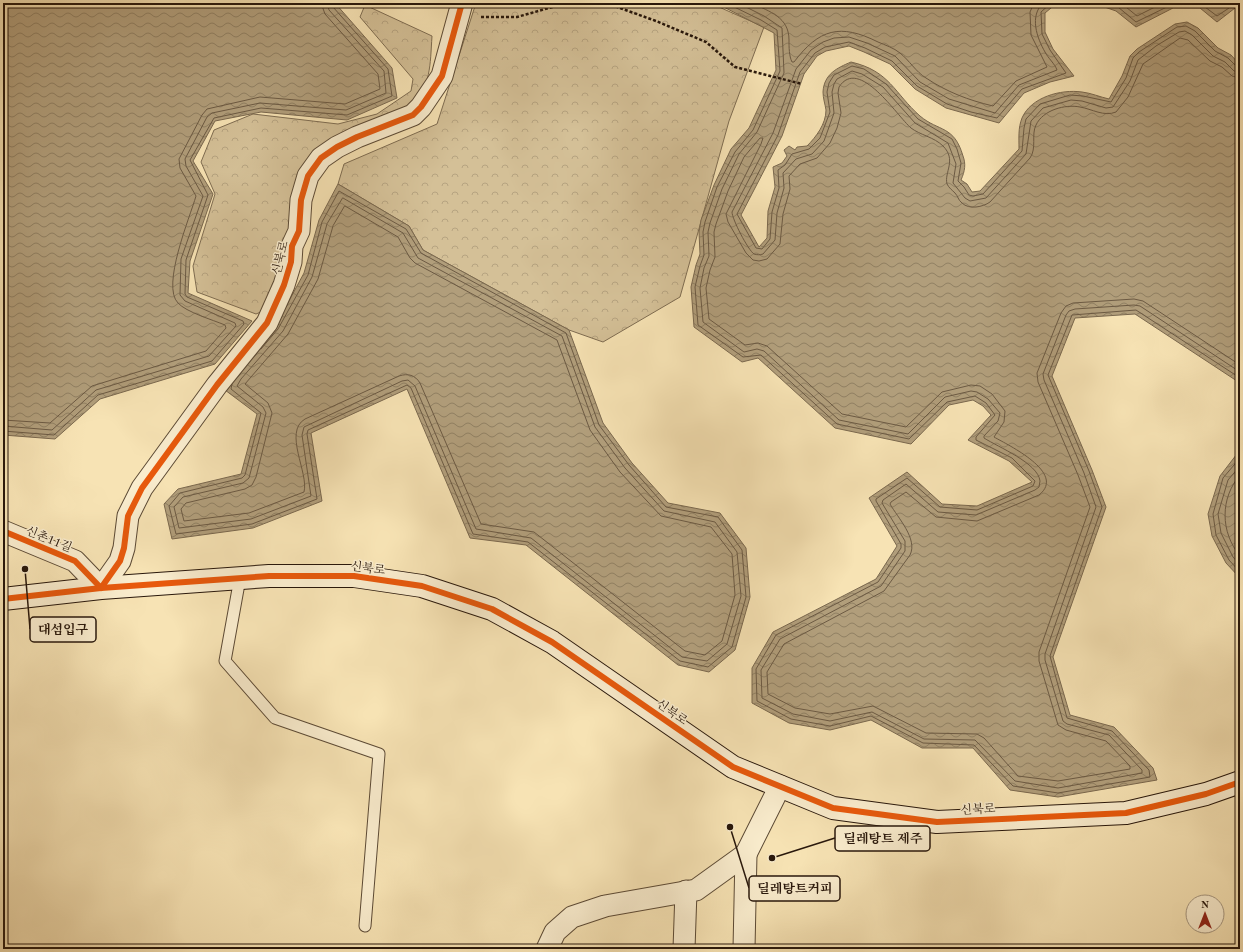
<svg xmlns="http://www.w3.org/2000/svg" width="1243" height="952" viewBox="0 0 1243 952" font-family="'Old Standard TT','Noto Serif KR',serif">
  <defs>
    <pattern id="forest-crowns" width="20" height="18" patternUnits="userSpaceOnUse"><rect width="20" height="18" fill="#d4c097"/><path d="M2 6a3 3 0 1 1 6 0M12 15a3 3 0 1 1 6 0" fill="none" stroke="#b6a481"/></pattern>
    <pattern id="water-waves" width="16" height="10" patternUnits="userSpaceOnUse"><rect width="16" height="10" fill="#b19e7b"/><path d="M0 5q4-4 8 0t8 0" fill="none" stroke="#908063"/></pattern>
  </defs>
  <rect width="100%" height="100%" fill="#f7e3b4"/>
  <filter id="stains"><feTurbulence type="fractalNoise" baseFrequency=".005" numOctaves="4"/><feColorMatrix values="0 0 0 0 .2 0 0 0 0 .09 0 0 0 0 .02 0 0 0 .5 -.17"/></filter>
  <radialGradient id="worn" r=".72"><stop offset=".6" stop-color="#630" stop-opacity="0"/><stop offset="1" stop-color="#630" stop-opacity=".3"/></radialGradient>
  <g fill="url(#forest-crowns)" stroke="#7e6c51">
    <path d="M476,3H710L764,27L729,121L680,297L603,342L569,330L423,250L409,226L338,184L344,164L437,124Z"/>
    <path d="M365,5L432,36C430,67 431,83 412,109L312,161L284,266L263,311L256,314L197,292L193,266L215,194L201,162L214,130L253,114L338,124L377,114L411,91L413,79L360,17Z"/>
  </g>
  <g fill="url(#water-waves)" stroke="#7a684e">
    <path d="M3,3H335L392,68L397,98L347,120L261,112L215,121L193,161L213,194L190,261L188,293L252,321L215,364L100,399L55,439L3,435Z"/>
    <path d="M716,3H1057L1045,13V32L1053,49L1074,76L1050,82L1024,93L999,123L946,108L915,89L890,64L864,52L849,46L826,51L817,56L804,74L782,136L741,215L759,247L767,238L768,211L775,187L773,167L782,163L787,156L784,150L789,146L795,150L797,147L807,146C816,137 826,124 826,110C825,104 823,98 823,92C824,74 837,68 851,62C890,71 894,93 920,116C939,132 954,125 963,156C966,164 965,171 961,180L967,184L972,192L980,191L1019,149C1019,138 1018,128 1022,118C1031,97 1061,89 1082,92C1091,93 1100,97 1109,99L1122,76L1130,56L1137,49L1175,24L1187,22L1198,28L1218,48L1231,55L1240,65V383L1135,314L1075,318L1052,376L1092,470L1106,507L1053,657L1070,715L1114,727L1153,768L1157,780L1058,797L1010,790L973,748H922L871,720L830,730L789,723L752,703V668L773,632L876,579L897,546L869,498L907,472L942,504L977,506L1032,482L1009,461L968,440L991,415L983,406L973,400L949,405L911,444L835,428L758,358L742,362L694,327L691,287L696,265L700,254L699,232L701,220L714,185L731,149L749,128L776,70L774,33Z"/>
    <path d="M1093,3H1232L1235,8L1217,22L1200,8H1173L1136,27L1116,11Z"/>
    <path d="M338,184L409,226L423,250L569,330L603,423L632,463L668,503L720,513L746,548L750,597L735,650L709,672L678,665L526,545L470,538L407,389L311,433L322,501L253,528L172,539L164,504L178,489L241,474L257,414L225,390L275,327L304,273L319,220Z"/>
    <path d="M1240,450V578L1226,563L1212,536L1208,514L1220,476Z"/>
  </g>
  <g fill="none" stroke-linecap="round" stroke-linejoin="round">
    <g stroke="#6c5a43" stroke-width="1">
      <path d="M726,3L761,20L777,30L780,71L753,130L735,152L717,187L705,222L703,232L704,255L700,266L695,287L698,325L743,357L761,355L837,424L909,439L947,402L975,396L986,403L995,415L976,437V440L1012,458L1035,481L1033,486L977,510L940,507L907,478L876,499V501L901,544V548L878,582L776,635L756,669L757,701L791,719L830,726L871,716L923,743L974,745L1013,786L1058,793L1150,777L1149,770L1112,731L1067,718L1050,656L1102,507L1089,471L1048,375L1072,315L1136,310L1240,378"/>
      <path d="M738,3L764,16L782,28L784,73L757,132L739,154L722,189L710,223L708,232L709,256L704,268L700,288L703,322L744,352L757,349L764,351L839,420L908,434L945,397L971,391L977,392L988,399L1000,413L998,421L984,436V438C998,447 1038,463 1040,481L1039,487L1035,490L976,515L938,512L906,484L883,500L882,503L905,541V551L881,586L780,639L761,670L762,698L793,714L830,721L872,712L924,739L975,740L1015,781L1058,788L1142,773V770L1109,735L1067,724L1063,721L1045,660V654L1096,507L1084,473L1044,380L1043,374L1066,315L1069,311L1075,309L1134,305L1140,306L1240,372"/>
      <path d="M752,3C770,12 789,17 789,40C789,47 789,56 792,62H794C819,29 840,23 878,42C885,45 894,48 900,53C909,60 916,72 926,78C947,92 968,100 993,106L1016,81L1047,67L1031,35L1030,12L1034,3"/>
      <path d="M1043,3C1029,16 1037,38 1045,52C1048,58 1055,64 1057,70L1019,85L995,113L949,99L920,82L895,56L867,43L849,37L834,38L823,42L811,50L796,69L773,133L732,212C732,219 748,250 754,254C757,255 760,255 763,254L775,240L777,213L784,188L783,173L796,159L812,154L824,141L834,113L832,92L834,84L837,79L852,71L862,74L883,87L915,123L948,143L956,164L953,183L965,198L970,201L986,198L1026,154L1031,121L1043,108L1071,100L1082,101L1106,108L1113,107L1130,81L1138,60L1156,46L1179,32L1185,31L1192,35L1213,56L1225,62L1234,71L1240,72"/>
      <path d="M1051,3L1041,12L1042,34L1050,50L1066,73L1022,89L997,118L971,112L947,104L917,86L892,61L865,48L849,42L825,47L815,53L800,72L778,135L737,214L756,248L762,249L770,239L772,212L779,188L778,170L785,165L792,154L809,149L820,138L830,112L827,92L829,83L834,75L852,66L864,69L886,84L918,119L952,139L957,149L961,163L958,181L964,187L969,195L973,196L983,194L1022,151L1024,128L1026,119L1040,104L1070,95L1083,96L1111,102L1126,78L1133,58L1139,52L1177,27L1186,26L1195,31L1215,51L1228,58L1236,66L1240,67"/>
      <path d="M1105,3L1118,7L1136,22L1173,4H1201L1217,16L1229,8V3"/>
      <path d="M1121,3L1137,16L1163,3"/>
      <path d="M1240,78L1232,76L1222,67L1210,61L1188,40L1180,38L1143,64L1128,97L1116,112C1104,117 1092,109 1080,107C1065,104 1043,110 1036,125C1031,135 1037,148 1030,158L990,202C983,207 969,210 962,203C958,200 958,196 955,193C952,190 949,188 947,184C944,172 957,160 943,146C934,137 920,135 911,128C897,116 859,56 839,87L838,93L841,113L837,128L830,143L817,158L800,164L789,176L790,189L783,214L780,244L767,259L759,261L753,260L746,253L728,222L726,214L761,144L763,138H760L744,157L728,191L716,224L714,232L715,257L710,270L706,288L709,319L745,345L758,343L767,346L842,414L906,427L942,392L971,385L980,386L992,394L1005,411L1004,422L994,437C1008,445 1067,473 1039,495L977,521L936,517L906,492L891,502L890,504C898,518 918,539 910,555L884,591L784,644L767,672L768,694L795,708L830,714L873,706L926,733L977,734L984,738L1018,776L1058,781L1130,769V766L1106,741L1066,730L1058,725L1039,661V652L1090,507L1078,475L1038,382L1037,373L1061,313L1066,306L1073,303L1134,299L1143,301L1240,365"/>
      <path d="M343,198L403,233L418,258L562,336L595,427L625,468L664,511L715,522L737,552L741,596L727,644L707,661L682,657L531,538L476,529L415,386L408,380L402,381L304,427L302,435L311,496L251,519L179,528L174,507L183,497L243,483L249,478L266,413L263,407L237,386L241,379L283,331L312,277L327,224Z"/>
      <path d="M345,206L398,237L410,258L415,263L557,340L590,430L620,472L661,516L711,527L732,554L735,595L722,641L705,655L685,651L534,532L481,524L420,383C415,375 408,373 399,376L305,419C283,432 309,473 304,492L249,513L184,521L181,509L186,503L245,489L252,485L256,477L272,413L268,403L245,384L288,334L318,279L333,226Z"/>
      <path d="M232,384L231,389L261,413L245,475L242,478L180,493L169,506L176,534L252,524L317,499L307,434L308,430L407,385L411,388L473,534L528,542L680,661L708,667L732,647L746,597L742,550L718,517L666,507L629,465L599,425L566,333L421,253L406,229L339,191L322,222L308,275L278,329L261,349"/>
      <path d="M3,420L50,423L92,386L206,351L226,328L225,325C213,320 186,312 178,303C161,286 190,217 196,196L180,168L179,159L202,115L207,109L260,97L345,104L380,89L378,74L325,14L321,3"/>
      <path d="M3,426L52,430L96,390L209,356L236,326L235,323L185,301L180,295L181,259L203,196L186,166L185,159L207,117L212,113L260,103L346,110L386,93L384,71L329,10L327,3"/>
      <path d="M3,431L54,435L98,395L212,361L244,324L243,321L187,297L185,294L186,260L208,195L190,160L214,118L261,108L347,115L392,96L388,69L333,7L332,3"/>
      <path d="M1240,458L1223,478L1213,514L1216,535L1229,560L1240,572"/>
      <path d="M1240,466L1228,480L1218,514L1221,533L1233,557L1240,565"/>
      <path d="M1240,475C1220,498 1220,532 1240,556"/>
    </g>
    <defs>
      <path id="lane" d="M240,578L225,661L275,718L379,754L365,926"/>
      <g id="street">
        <path d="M3,531L75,561L101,588L120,561L124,548L128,516L142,488L217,385L267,323L284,285L291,262L292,246L299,231L301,200L308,176L321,158L337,147L357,137L413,115L421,107L442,76L462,3"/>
        <path d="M547,949L555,932L572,917L605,906L696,890L746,854L780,786"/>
        <path d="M684,949L686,891"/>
        <path d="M744,949L746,854"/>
      </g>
      <path id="secondary" d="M3,599L101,588L269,576H354L422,586L492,609L552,642L733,767L833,808L937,822L1126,813L1206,794L1240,782"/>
    </defs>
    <use href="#lane" stroke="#5c4a35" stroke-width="13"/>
    <use href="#street" stroke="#5c4a35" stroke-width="23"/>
    <use href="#secondary" stroke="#28170b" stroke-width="24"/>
    <g stroke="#28170b" stroke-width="2.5" stroke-dasharray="3 2" stroke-linecap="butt">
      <path d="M606,3L656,21L706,42L735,67L802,84"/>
      <path d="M481,17H517L563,4L579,3"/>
    </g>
    <use href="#lane" stroke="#faedce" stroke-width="11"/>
    <use href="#street" stroke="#faedce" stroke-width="21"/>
    <use href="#secondary" stroke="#faedce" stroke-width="22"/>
    <defs>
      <g id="cycleway">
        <path d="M3,531L75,561L101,588L120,561L124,548L128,516L142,488L217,385L267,323L284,285L291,262L292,246L299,231L301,200L308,176L321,158L337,147L357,137L413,115L421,107L442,76L462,3"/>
        <path d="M3,599L101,588L269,576H354L422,586L492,609L552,642L733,767L833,808L937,822L1126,813L1206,794L1240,782"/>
      </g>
    </defs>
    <use href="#cycleway" stroke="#faedce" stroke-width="8"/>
    <use href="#cycleway" stroke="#e8590c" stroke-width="6"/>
  </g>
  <g text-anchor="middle" stroke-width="3" stroke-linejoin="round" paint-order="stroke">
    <g font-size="12" fill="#28170b" stroke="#faedce">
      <text transform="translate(280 258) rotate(-76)" y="4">신북로</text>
      <text transform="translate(49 539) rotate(22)" y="4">신촌11길</text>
      <text transform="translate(368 568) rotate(7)" y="4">신북로</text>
      <text transform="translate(672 712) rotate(35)" y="4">신북로</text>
      <text transform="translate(978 809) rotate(-3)" y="4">신북로</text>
    </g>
  </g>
  <path fill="none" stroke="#28170b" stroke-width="1.5" d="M25 569L30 629M772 858L835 838M730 827L749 888"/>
  <g fill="#28170b" stroke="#faedce" stroke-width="1.5">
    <circle cx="25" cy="569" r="4"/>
    <circle cx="772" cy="858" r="4"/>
    <circle cx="730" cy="827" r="4"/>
  </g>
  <g fill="#faedce" stroke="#28170b" stroke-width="1.5">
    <rect x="30" y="617" width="66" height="25" rx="4"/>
    <rect x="835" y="826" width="95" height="25" rx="4"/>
    <rect x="749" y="876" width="91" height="25" rx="4"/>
  </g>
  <g font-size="13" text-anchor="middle" font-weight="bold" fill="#28170b">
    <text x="63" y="634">대섬입구</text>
    <text x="883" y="843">딜레탕트 제주</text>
    <text x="795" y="893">딜레탕트커피</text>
  </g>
  <rect width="1243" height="952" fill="none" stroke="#f7e3b4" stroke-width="16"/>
  <rect x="4" y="4" width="1235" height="944" fill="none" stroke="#28170b" stroke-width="2"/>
  <rect x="8" y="8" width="1227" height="936" fill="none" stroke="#28170b"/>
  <g transform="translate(1205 914)"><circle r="19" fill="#faedce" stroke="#a69780"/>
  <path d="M0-3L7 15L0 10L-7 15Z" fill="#8f2418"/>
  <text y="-6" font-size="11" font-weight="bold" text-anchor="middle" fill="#28170b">N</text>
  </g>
  <rect width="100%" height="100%" filter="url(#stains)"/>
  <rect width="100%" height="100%" fill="url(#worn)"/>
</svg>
